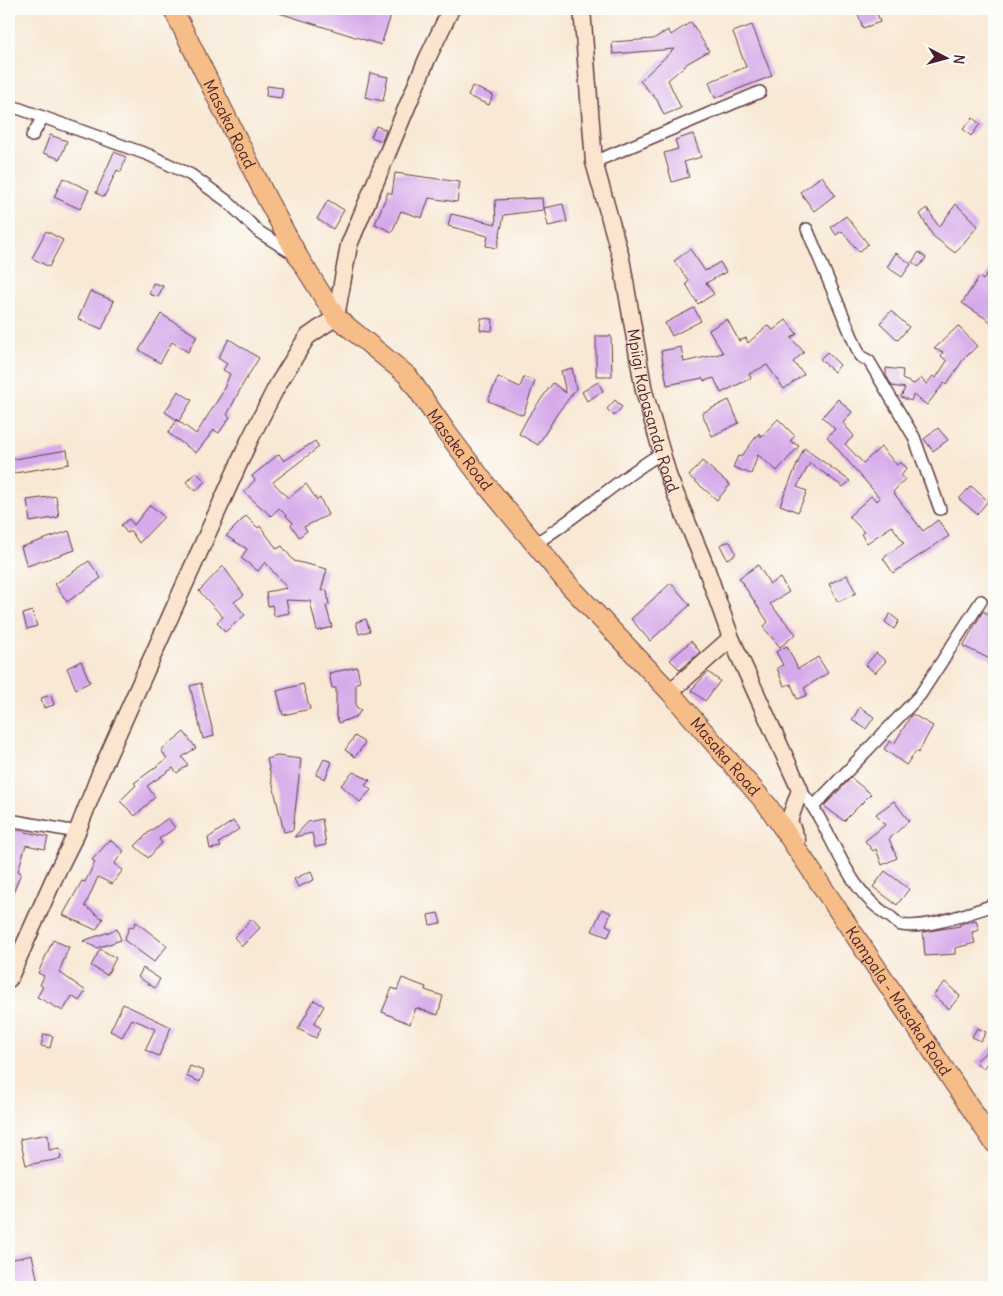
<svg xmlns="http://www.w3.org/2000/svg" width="1003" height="1296" viewBox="0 0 1003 1296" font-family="Delius,sans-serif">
  <rect width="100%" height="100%" fill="#fdfcf7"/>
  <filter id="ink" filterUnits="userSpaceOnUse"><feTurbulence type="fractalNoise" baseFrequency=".02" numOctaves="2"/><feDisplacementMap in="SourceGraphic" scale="10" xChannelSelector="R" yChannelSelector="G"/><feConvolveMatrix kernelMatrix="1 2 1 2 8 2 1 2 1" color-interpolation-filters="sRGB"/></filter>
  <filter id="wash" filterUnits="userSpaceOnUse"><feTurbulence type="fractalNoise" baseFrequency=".0096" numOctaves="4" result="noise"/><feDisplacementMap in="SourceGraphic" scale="20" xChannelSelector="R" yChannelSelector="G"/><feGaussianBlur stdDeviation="1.12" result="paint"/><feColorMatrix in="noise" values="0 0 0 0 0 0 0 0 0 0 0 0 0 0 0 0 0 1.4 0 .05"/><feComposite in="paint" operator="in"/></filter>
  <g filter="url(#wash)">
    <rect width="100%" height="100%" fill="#f8e8d4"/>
    <g id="blocks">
      <g fill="#d5aaea">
        <path d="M273,9H393L381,45L273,11Z"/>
        <path d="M856,9H876L880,22L863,28Z"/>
        <path d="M691,22L709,51L688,63L668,80L681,108L664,115L657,100L640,81L674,49L613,54L612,42L653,39L668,30L671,35Z"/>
        <path d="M752,25L772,76L715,98L709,82L746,67L733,32Z"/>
        <path d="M370,73L388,77L383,101L365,97Z"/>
        <path d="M267,86L283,88L281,98L266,96Z"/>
        <path d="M472,86L493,95L489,105L468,96Z"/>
        <path d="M973,118L980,124L971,136L963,129Z"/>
        <path d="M376,126L386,130L382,141L371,137Z"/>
        <path d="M693,134L701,157L684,162L689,177L672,182L664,153L678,149L675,140Z"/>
        <path d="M50,135L67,141L60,159L43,153Z"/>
        <path d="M114,152L126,157L121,172L117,170L104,197L96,193Z"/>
        <path d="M395,173L460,182L457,202L429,198L422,218L401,211L392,232L375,224L388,192L392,194Z"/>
        <path d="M822,176L835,195L814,211L800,192Z"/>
        <path d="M63,178L89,190L80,209L54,197Z"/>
        <path d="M542,198L543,210L504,215L497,248L486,246L488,236L448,226L451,214L496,224L495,200Z"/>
        <path d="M328,200L344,210L333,229L317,219Z"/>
        <path d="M563,204L567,222L548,226L544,208Z"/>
        <path d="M956,204L978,226L955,253L933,236L920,214L927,208L939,227Z"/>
        <path d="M846,216L868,244L859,252L842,231L836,235L831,227Z"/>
        <path d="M46,231L63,240L49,267L32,258Z"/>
        <path d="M690,249L705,271L720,262L726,272L706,283L714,294L698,304L686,284L689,281L674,261Z"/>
        <path d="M919,252L926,258L919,267L912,262Z"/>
        <path d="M896,253L911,264L902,277L887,267Z"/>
        <path d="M994,263V324L962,303L979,277L983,280Z"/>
        <path d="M153,283L163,286L158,297L149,294Z"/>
        <path d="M90,291L114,301L102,329L78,319Z"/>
        <path d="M694,308L701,321L672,336L665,323Z"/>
        <path d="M891,311L909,327L898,340L880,323Z"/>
        <path d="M161,314L197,336L188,352L172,342L160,363L139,350Z"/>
        <path d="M481,318L493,319L492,331L480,330Z"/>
        <path d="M727,319L739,341L746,338L748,343L768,325L773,330L786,320L797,334L791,338L804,352L793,362L804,374L784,389L767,365L749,374L751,378L721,393L714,378L704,381L703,378L667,385L661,351L681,347L684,362L723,353L709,330Z"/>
        <path d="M958,326L977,346L963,360L946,385L944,383L927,405L913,395L911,401L901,397L905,388L892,386L886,375V368L903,370L902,379L914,384L921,378L926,384L933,376L936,378L947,361L941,356L943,352L934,349Z"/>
        <path d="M596,336H611L612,376H596Z"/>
        <path d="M229,339L259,358L243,384L227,415L230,417L219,433L214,430L196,453L168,433L177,420L165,412L178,391L192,400L179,421L177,420L196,434L221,395L230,374L223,370L227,364L218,358Z"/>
        <path d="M827,352L840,365L834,372L820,359Z"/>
        <path d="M572,368L576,389L557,414L538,445L519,434L528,417L553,383L566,393L561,371Z"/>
        <path d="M498,377L520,387L524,377L535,381L523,415L488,401Z"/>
        <path d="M598,382L603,391L587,401L582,392Z"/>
        <path d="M838,399L852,412L843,423L854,436L845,444L863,463L881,447L897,465L900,462L907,468L901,476L905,479L893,492L923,531L938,520L949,536L893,573L883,558L904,543L892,526L867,543L861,534L864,532L849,516L871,496L877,501L880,498L827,437L835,429L822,417Z"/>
        <path d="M615,400L622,407L614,416L607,409Z"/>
        <path d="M729,400L739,423L712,436L702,413Z"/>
        <path d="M778,419L795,436L790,441L799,446L777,471L758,455L751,474L733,467L738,456L741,457L759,433L761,437Z"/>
        <path d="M938,428L948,440L933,451L924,439Z"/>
        <path d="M315,441L319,447L273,482L288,498L306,484L317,500L320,498L328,515L304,527L307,531L299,537L291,525L293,523L279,508L271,516L244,492L255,480L252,476L279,454L284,461Z"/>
        <path d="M804,448L850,481L843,487L810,463L797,487L807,491L798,512L780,505Z"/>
        <path d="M67,450L69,464L9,474V460Z"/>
        <path d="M702,461L730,485L717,500L689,476Z"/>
        <path d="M196,472L205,481L196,491L186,482Z"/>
        <path d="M971,486L988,501L977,514L959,499Z"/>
        <path d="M56,496L59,517L30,522L27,500Z"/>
        <path d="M150,505L164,517L139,543L131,531L127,533L121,525L129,519L134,525Z"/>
        <path d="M246,516L258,528L260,526L277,549L282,546L294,561L327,569L321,591L327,590L329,605L326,606L332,627L317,631L310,601L286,600L289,613L274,616L272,605L268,606L266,592L287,588L265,562L258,571L241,558L247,549L226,536Z"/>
        <path d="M69,531L75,550L27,566L21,547Z"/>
        <path d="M727,542H730L735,551V555L727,559L720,545Z"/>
        <path d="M89,561L101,578L67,602L55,584Z"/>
        <path d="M758,565L770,584L780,578L789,592L770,604L796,634L780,647L763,627L768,622L739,578Z"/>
        <path d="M223,566L244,595L234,602L245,615L225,632L217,622L223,617L199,591Z"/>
        <path d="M847,575L856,593L838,602L829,584Z"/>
        <path d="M671,583L690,605L650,641L631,619Z"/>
        <path d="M32,611L37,626L27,629L23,614Z"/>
        <path d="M983,611L994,618V661L963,646Z"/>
        <path d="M890,614L899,621L894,629L885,622Z"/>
        <path d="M366,619L370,631L359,634L356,622Z"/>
        <path d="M691,641L700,652L680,670L670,660Z"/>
        <path d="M787,646L798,669L818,657L828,673L804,688L807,695L797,699L791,684L784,686L777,668L783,665L776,652Z"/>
        <path d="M876,653L886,661L875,673L866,665Z"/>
        <path d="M81,661L90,682L76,689L67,668Z"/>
        <path d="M357,667L360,682L356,683V707L361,710L357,716L339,723L336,716V688H332L329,673Z"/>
        <path d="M708,672L720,681L705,701L691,690Z"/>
        <path d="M201,683L214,736L203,739L190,686Z"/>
        <path d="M303,684L310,709L283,715L277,691Z"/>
        <path d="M51,695L54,705L44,708L41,698Z"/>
        <path d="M860,707L874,717L866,729L852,720Z"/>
        <path d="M912,714L933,726L918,753L916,751L906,765L884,749L890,741L894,744Z"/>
        <path d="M184,732L196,748L182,757L188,765L177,773L173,768L147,786L155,797L135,816L120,801L136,785L134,783L167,759L161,750Z"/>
        <path d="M355,736L365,743L355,757L345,750Z"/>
        <path d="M277,756L301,759L293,830L284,832L267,759Z"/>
        <path d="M324,759L332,762L325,779L316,775Z"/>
        <path d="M353,772L370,780L365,785L371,790L360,802L341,785Z"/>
        <path d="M851,778L871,794L844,821L824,806Z"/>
        <path d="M894,801L909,821L889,839L897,858L882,865L876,849L873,851L865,841L885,825L876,814Z"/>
        <path d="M168,818L175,828L159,839L162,843L148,858L135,846L148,833Z"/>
        <path d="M322,819L326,845L315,847L312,833L294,837L308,822Z"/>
        <path d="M233,821L239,829L219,843L221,847L210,849L208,838Z"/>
        <path d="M9,828L48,837L45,849L26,845L18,871L21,873L9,903V860L14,841L9,839Z"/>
        <path d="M110,840L124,851L114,864L123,870L112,884L98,877L85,906L103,919L96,930L63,915L82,881L85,882L95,862L92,860Z"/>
        <path d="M311,871L314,880L298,887L294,879Z"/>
        <path d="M885,871L909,889L897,905L873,887Z"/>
        <path d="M602,909L611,913L606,925L612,928L608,937L592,931Z"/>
        <path d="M438,913L441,923L430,925L428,915Z"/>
        <path d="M252,919L260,928L242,946L234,937Z"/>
        <path d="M976,920L979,930L972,932L975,943L955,948V954L925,956L923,932L960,926V924Z"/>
        <path d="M136,922L167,946L154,962L124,940L130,926L133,927Z"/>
        <path d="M117,929L121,940L97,948L83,941Z"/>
        <path d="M53,940L69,947L59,972L86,991L79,1001L72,996L63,1011L37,997L43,987L40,985L44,976L38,973Z"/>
        <path d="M100,949L116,958L107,975L91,966Z"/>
        <path d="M143,968L160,979L155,988L138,977Z"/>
        <path d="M402,978L426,987L425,990L443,996L438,1015L416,1008L410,1024L382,1012L392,988L397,990Z"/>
        <path d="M945,982L960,996L949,1009L933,995Z"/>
        <path d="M314,1000L324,1006L314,1024L321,1028L316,1038L298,1029Z"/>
        <path d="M123,1004L171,1027L159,1056L145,1050L155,1029L132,1019L122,1037L110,1031Z"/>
        <path d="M977,1028L986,1032L981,1041L972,1037Z"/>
        <path d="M44,1034L53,1036L50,1048L41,1046Z"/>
        <path d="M994,1045V1055L983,1068L975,1062Z"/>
        <path d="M190,1066L204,1071L200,1082L186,1076Z"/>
        <path d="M48,1134L49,1150L60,1148L61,1159L26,1165L20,1139Z"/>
        <path d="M32,1255L39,1287H9V1260Z"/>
      </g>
    </g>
  </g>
  <g filter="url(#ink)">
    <use href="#blocks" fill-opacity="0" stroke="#643d44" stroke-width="1"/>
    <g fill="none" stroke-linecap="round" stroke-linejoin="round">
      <defs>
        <g id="street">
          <path d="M9,105L149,155L191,175L227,201L259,232L294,254"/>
          <path d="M32,136L43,117"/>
          <path d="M594,162L760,92"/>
          <path d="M807,229L860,356L869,361L914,437L940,509"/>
          <path d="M536,543C580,516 617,479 662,453"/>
          <path d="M800,790C834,829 842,887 889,916C893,918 896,923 901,925C924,930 972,912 994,905"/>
          <path d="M814,806L920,695L981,601"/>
          <path d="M9,820L77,832"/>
        </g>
        <g id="secondary">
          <path id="s1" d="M582,9L594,162L621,258L644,391L669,478L705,565L731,638L800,790L789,821L797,840"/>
          <path d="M670,692L731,638"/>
          <path d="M9,979L56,874L77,832L101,771L249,441L277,386L307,337L336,317L349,245L427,59L451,9"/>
        </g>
        <g id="primary">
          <path id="s2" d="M173,9L267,199L299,258L336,317L408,376L447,433L488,487L568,584L670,692L768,806L994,1143"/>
        </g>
      </defs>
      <use href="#street" stroke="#643d44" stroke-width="14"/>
      <use href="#secondary" stroke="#643d44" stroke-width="19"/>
      <use href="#primary" stroke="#643d44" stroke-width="21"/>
      <use href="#street" stroke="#fff" stroke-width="11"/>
      <use href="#secondary" stroke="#fce5cf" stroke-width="16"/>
      <use href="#primary" stroke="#f7bd88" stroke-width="19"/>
    </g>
  </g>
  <g text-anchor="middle" stroke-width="4" stroke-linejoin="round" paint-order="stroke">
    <g font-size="16" fill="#4a1f2b" stroke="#fdfcf7">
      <text dy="6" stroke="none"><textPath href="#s2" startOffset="128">Masaka Road</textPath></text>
      <text dy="6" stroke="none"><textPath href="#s1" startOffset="409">Mpiigi Kabasanda Road</textPath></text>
      <text dy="6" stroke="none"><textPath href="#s2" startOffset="532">Masaka Road</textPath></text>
      <text dy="6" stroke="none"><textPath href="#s2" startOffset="938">Masaka Road</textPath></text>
      <text dy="6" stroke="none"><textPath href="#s2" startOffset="1238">Kampala - Masaka Road</textPath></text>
    </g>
  </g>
  <rect width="1003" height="1296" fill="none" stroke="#fdfcf7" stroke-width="30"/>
  <g transform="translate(946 58) rotate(96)" stroke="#fdfcf7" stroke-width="4" paint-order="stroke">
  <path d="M0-4L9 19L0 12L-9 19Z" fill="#4a1f2b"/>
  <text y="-8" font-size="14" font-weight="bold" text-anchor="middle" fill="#4a1f2b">N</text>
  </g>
</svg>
